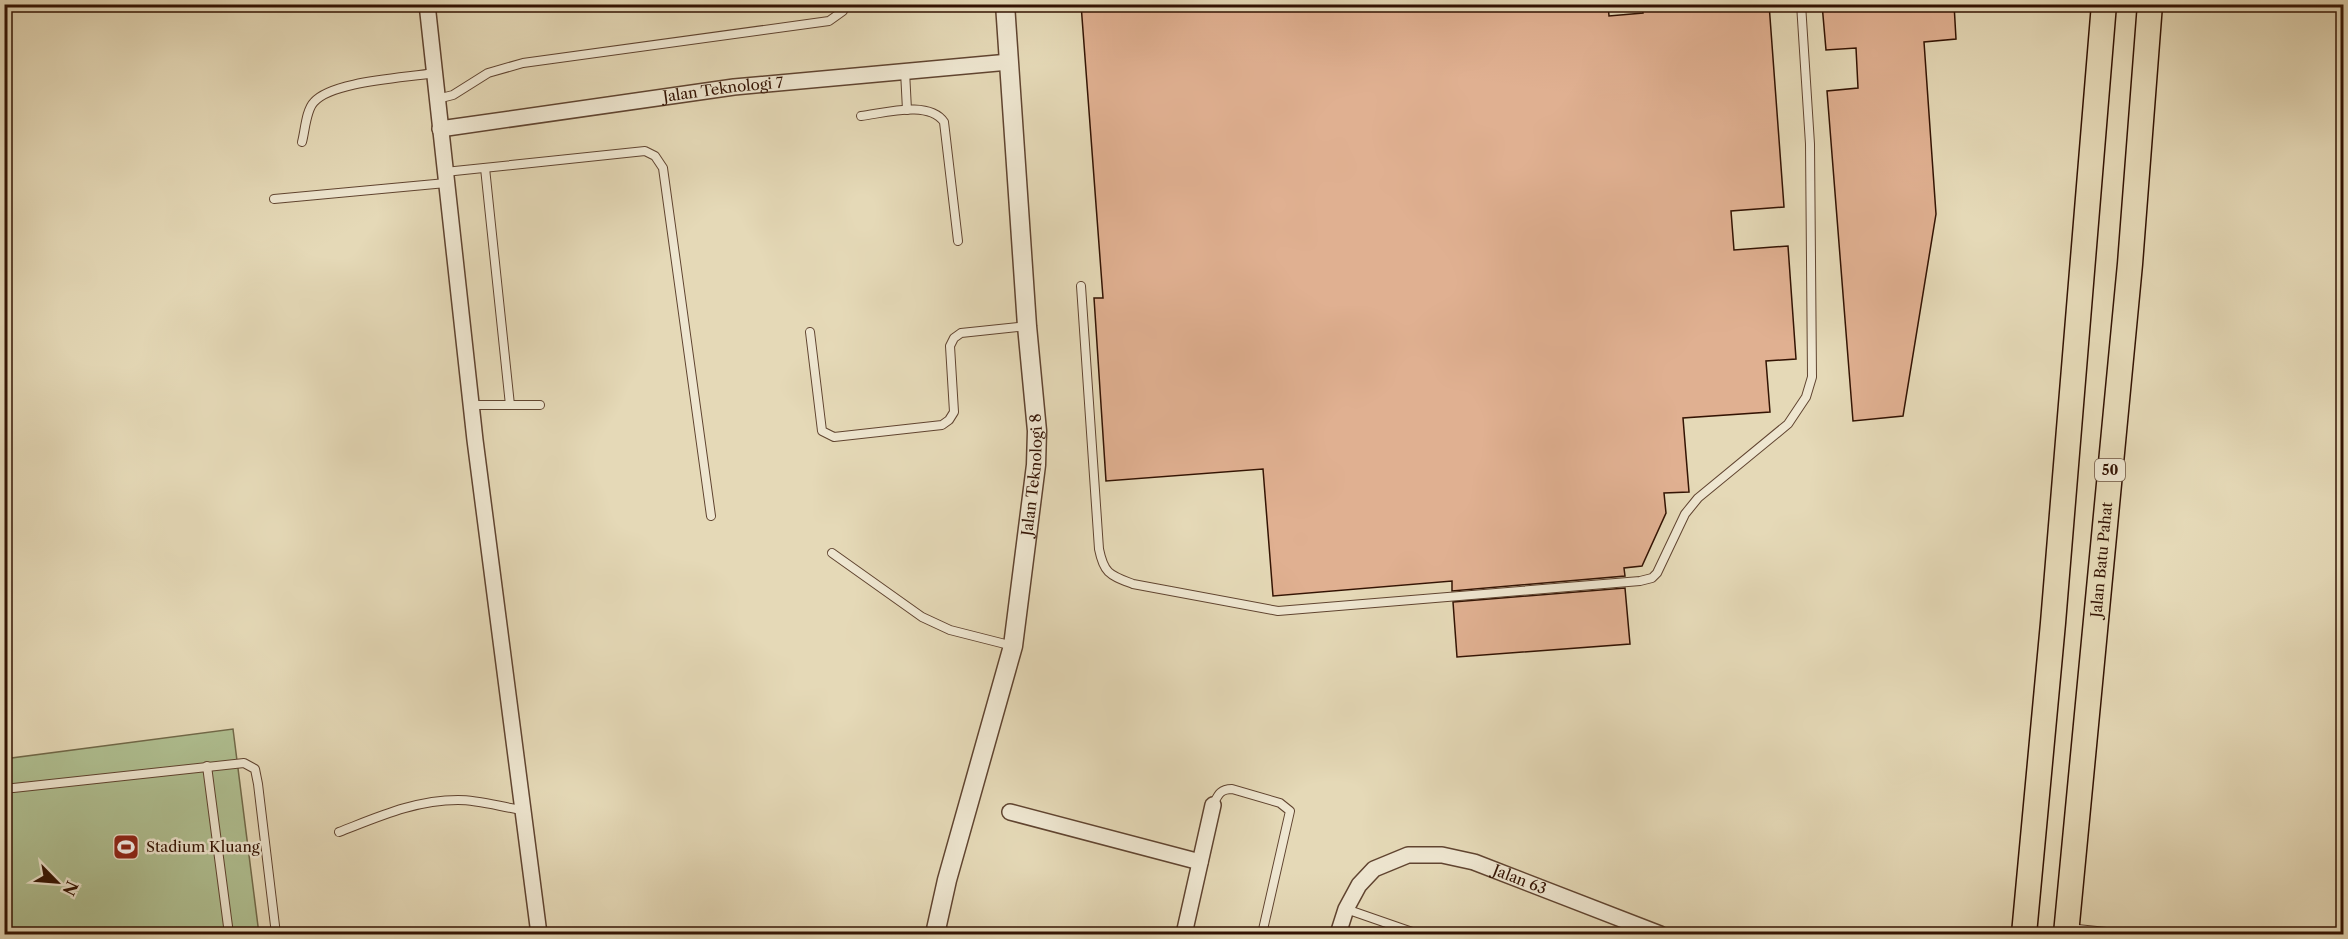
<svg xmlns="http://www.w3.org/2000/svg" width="2348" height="939" viewBox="0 0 2348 939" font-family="'Libre Caslon Text',serif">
  <rect width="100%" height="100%" fill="#e5d9b7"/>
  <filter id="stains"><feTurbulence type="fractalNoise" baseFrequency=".00333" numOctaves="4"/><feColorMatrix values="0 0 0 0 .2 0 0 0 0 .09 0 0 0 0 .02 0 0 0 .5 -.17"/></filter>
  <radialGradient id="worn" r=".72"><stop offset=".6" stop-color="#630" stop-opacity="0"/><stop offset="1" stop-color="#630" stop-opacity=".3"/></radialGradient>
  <path fill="#b0c092" stroke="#726a4a" stroke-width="1.5" d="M233,729L259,934H5L4,759Z"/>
  <g fill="#e0b091" stroke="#331303" stroke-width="1.5">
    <path d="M1081,4H1608L1609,16L1643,13L1642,4H1769L1784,207L1731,211L1734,250L1788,246L1796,359L1766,361L1770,412L1683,418L1689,492L1664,493L1666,513L1642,566L1624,568L1625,576L1452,591V581L1273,596L1263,469L1106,481L1094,298H1103Z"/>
    <path d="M1822,4H1954L1956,39L1924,42L1936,214L1903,416L1853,421L1827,91L1858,88L1856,48L1826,50Z"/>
    <path d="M1625,588L1630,644L1457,657L1453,602Z"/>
  </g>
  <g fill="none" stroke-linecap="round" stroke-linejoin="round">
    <defs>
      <g id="service">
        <path d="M905,71L907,110"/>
        <path d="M437,99L453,95L488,73L523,63L829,21L843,11L845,4"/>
        <path d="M861,116C885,113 929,100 944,122L958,241"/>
        <path d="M302,142C305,131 306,110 314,102C332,81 405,78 434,73"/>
        <path d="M485,168L510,405"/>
        <path d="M445,172L645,151L655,156L663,168L711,516"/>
        <path d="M274,199L446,183"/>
        <path d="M1081,286L1099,549C1104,574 1110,575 1133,584L1278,611L1640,581L1652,578L1657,573L1685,514L1698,498L1788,424L1806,397L1812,377L1810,144L1801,4"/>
        <path d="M810,332L822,431L834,437L942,425L949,420L954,412L950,346L954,338L961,333L1027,326"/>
        <path d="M471,405H540"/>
        <path d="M832,553L922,617L950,630L1013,646"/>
        <path d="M207,766L229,934"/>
        <path d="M4,789L244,763L255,769L258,784L276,934"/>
        <path d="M1213,805C1218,795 1220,789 1232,789L1280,803L1290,811L1262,934"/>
        <path d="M339,832C378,817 415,800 458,800C480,800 501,807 522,810"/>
        <path d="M1346,909L1418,934"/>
        <path d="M2068,928L2125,934"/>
      </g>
      <g id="minor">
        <path d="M427,4L475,440L539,934"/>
        <path id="s1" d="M440,129L734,87L1009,62"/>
        <path d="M1010,812L1200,862"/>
        <path d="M1184,934L1213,805"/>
        <path id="s2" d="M1338,934L1346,909L1359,885L1374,869L1408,855H1442L1474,862L1660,934"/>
      </g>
      <g id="tertiary">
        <path id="s3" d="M935,934L947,880L1013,646L1036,465L1037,431L1027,326L1005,4"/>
      </g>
      <g id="trunk">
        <path d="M2024,934L2053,623L2104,4"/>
        <path id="s4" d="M2066,934L2130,264L2150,4"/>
      </g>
    </defs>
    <use href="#service" stroke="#604430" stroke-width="10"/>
    <use href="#minor" stroke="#604430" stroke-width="18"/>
    <use href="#tertiary" stroke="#604430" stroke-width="21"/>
    <use href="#trunk" stroke="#331303" stroke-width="27"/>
    <use href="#service" stroke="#eee6d0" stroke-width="8"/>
    <use href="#minor" stroke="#eee6d0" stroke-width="15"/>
    <use href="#tertiary" stroke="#eee6d0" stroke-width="18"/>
    <use href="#trunk" stroke="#e5d9b7" stroke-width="24"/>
  </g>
  <defs>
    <symbol id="stadium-square" viewBox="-11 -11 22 22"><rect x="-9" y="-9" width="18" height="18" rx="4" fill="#8f2418" stroke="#eee6d0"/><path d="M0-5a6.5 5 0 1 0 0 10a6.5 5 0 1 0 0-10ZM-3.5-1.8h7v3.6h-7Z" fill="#fff"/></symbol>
  </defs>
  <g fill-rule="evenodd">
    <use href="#stadium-square" x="111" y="832" width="30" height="30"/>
  </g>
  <g text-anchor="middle" stroke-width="5" stroke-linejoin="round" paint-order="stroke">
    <rect fill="#eee6d0" stroke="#6b5240" stroke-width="1.5" x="2095" y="459" width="30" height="22" rx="4.5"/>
    <g font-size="14" font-weight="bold" fill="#331303">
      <text x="2110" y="475">50</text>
    </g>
    <g font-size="15" fill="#331303" stroke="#eee6d0">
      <text dy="5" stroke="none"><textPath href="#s1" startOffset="286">Jalan Teknologi 7</textPath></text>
      <text dy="5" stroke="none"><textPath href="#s3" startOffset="471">Jalan Teknologi 8</textPath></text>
      <text dy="5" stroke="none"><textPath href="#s4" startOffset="376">Jalan Batu Pahat</textPath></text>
      <text dy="5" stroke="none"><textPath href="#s2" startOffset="228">Jalan 63</textPath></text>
    </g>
    <g font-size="15" fill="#331303" stroke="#eee6d0" text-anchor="start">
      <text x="146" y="852">Stadium Kluang</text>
    </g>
  </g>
  <rect width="2348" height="939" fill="none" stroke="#e5d9b7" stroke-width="24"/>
  <rect x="6" y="6" width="2336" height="927" fill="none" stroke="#331303" stroke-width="3"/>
  <rect x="12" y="12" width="2324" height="915" fill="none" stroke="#331303" stroke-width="1.5"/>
  <g transform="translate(57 882) rotate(115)" stroke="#eee6d0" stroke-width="4.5" paint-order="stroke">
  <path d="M0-4.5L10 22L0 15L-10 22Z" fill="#331303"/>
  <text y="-9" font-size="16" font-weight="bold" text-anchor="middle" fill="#331303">N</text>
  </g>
  <rect width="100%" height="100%" filter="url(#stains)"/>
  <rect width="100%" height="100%" fill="url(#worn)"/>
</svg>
